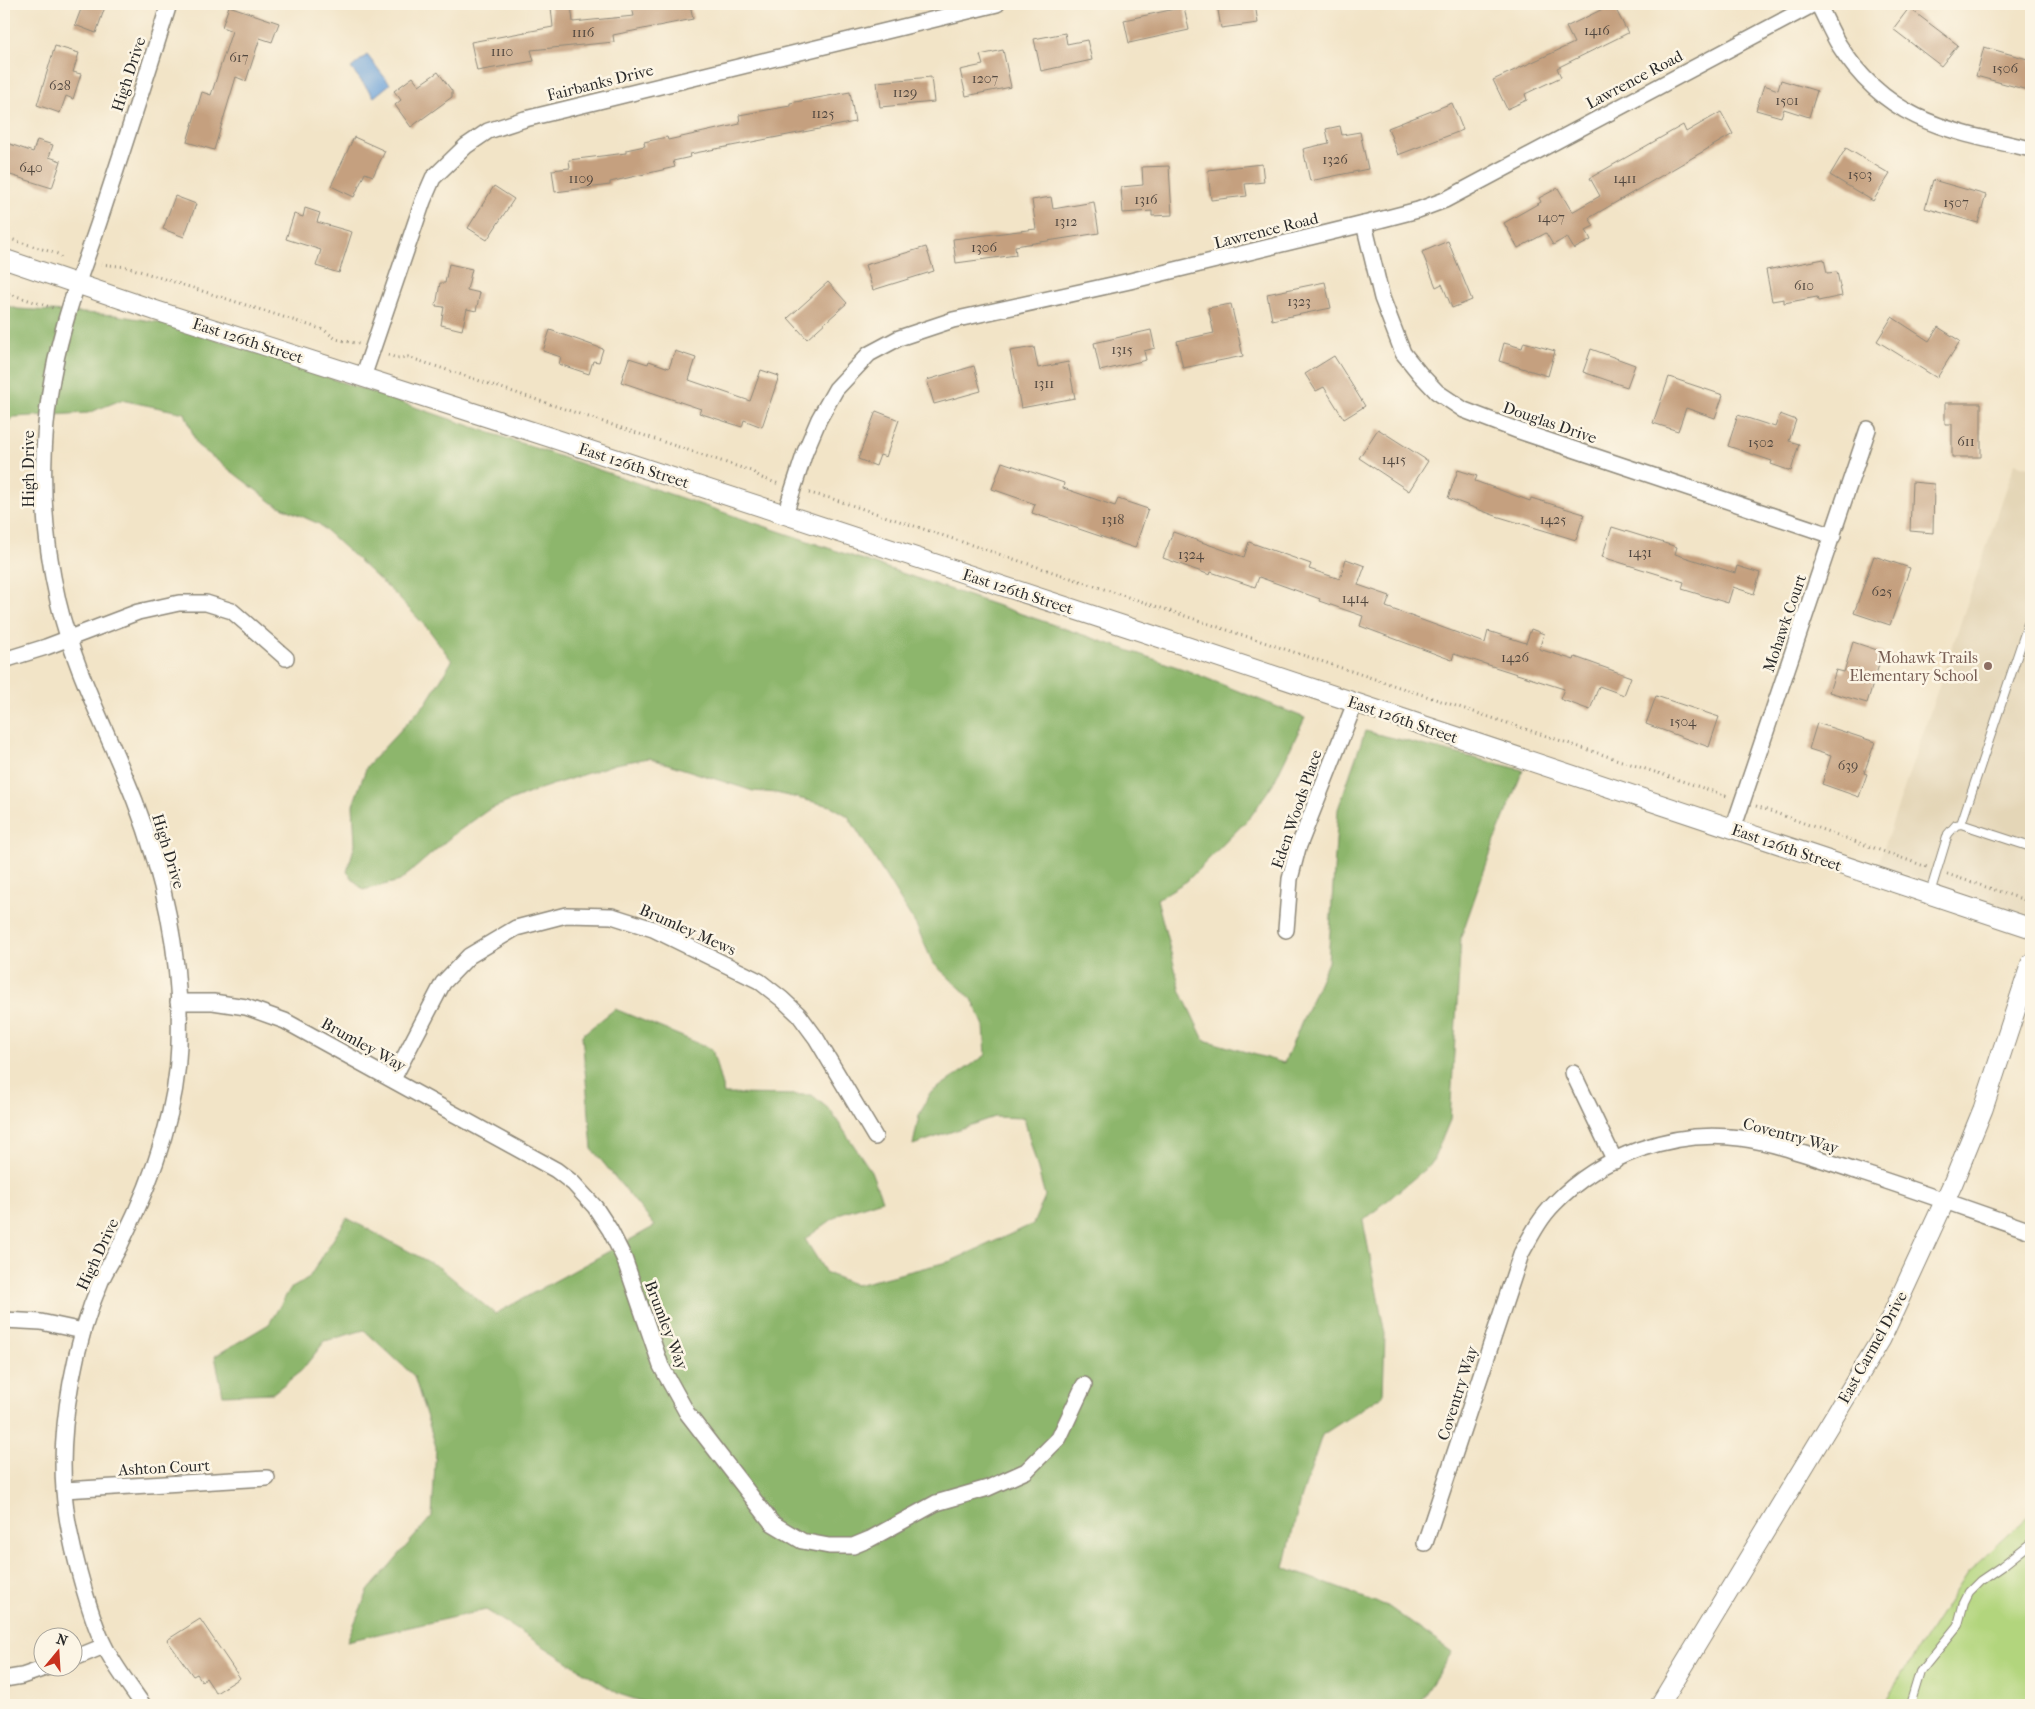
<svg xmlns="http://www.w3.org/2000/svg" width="2035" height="1709" viewBox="0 0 2035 1709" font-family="'IM FELL French Canon',serif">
  <rect width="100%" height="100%" fill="#fcf5e5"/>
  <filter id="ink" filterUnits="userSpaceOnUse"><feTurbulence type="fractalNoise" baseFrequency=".02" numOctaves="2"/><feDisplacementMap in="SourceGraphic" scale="10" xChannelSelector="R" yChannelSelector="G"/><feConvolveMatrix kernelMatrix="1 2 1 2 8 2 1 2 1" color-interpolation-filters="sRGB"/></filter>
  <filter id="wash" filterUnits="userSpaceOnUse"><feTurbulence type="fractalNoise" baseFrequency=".0096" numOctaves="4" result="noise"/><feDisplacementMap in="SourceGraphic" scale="20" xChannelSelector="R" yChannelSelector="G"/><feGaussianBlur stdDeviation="1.12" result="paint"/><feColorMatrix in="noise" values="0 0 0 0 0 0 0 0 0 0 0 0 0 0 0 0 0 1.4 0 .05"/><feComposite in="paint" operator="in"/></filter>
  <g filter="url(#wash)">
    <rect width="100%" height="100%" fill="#f2e4c7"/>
    <path fill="#e4d6b7" d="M2015,463L2031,468V916L1878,865Z"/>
    <path fill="#b2d57d" stroke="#6e8054" d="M2031,1514V1705H1882L1967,1573Z"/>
    <path fill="#8db66c" stroke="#5c704c" d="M4,305L18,309L115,315L174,325L1186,670L1305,718L1274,782L1251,816L1187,881L1157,899L1181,992L1204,1040L1284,1063L1328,962L1338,809L1365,731L1523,770L1496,837L1461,937L1450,1120L1432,1163L1363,1221L1385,1334L1383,1395L1322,1435L1298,1508L1284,1568L1389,1607L1452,1652L1418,1705H653L619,1694L486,1610L347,1641L368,1591L432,1516L436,1447L414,1376L364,1330L325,1341L301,1371L273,1393L223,1395L215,1356L269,1324L290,1289L308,1279L347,1218L440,1268L495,1314L655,1226L592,1149L582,1035L615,1009L712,1049L724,1094L812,1095L830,1110L871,1171L882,1200L841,1213L805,1239L826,1273L856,1285L951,1261L1033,1224L1045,1196L1024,1118L994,1117L913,1145L919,1116L929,1094L986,1055L984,1026L972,999L933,963L916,925L848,816L831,806L776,793L753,791L649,758L615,764L540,789L488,810L453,835L400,881L363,890L347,872L355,844L353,805L367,766L426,703L452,661L429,630L396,595L319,524L273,503L197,445L185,413L121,400L88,413L14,417L4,425Z"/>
    <path fill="#6ca2d9" stroke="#4c6682" d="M367,55L390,84L374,97L351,68Z"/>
    <g id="blocks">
      <g fill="#c5a07f">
        <path d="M83,4H106L96,33L75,25Z"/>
        <path d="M650,4H690L693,19L613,35L614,42L531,50L534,61L477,71L471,42L553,27L551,7L571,5L573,22L634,16L632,7Z"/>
        <path d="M1217,4H1255L1258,23L1221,28Z"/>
        <path d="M1613,4L1628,33L1557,68L1561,77L1525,94L1527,100L1507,109L1493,80L1574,43L1566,27Z"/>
        <path d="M229,6L279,23L272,42L260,38L246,81L236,77L214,150L187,142L202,92L211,95L232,31L222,27Z"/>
        <path d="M1184,7L1189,30L1129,43L1124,20Z"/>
        <path d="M1909,8L1958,45L1941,66L1893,29Z"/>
        <path d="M1065,33L1067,44L1087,40L1092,60L1041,71L1034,39Z"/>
        <path d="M55,46L79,53L73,72L81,74L73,99L66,96L60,113L37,105Z"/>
        <path d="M1984,47L2031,60V91L1976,76Z"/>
        <path d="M1003,50L1011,87L966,96L960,70L983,65L980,55Z"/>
        <path d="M438,72L452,91V97L411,127L395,105L401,100L394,91L413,77L419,85Z"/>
        <path d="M931,77L934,102L880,107L877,82Z"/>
        <path d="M1781,80L1817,91L1809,117L1784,109L1781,117L1756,110L1764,85L1778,90Z"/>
        <path d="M850,92L855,122L690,154L691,157L673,161L675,167L610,182V185L555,192L552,170L570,168L569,160L626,153V150L645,146L644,142L667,137L668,140L740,124L739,115L790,106V103Z"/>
        <path d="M1452,103L1463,130L1398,155L1388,128Z"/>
        <path d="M1721,112L1733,134L1589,218L1594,226L1586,230L1591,240L1574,249L1567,237L1553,245L1546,233L1518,248L1504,223L1541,202L1539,198L1558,188L1572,212L1600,196L1590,178L1683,125L1686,132Z"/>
        <path d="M1340,126L1342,135L1360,132L1368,169L1310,181L1303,149L1329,143L1326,129Z"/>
        <path d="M354,137L385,151L373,176L365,173L354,197L331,186Z"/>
        <path d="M37,140L53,145L49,157L61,161L52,188L4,173V142L33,152Z"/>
        <path d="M1846,148L1890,174L1873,201L1830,175Z"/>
        <path d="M1262,164L1264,182L1245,184L1247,196L1211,200L1208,170Z"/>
        <path d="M1169,166L1172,215L1152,216V211L1123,213L1121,187L1143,185L1142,167Z"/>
        <path d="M1933,180L1986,195L1978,223L1925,208Z"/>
        <path d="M494,186L514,199L487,240L468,228Z"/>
        <path d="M175,196L196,204L184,237L163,229Z"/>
        <path d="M1051,197L1053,209L1094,202L1099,233L1015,246L1016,255L956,263L953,239L1036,229L1032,200Z"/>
        <path d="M305,208L320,213L317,222L352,232L339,273L316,266L321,250L286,239L294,214L303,217Z"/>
        <path d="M1448,241L1472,300L1452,308L1442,284L1436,287L1422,252Z"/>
        <path d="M926,247L934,271L873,290L865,265Z"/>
        <path d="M1824,259L1827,273L1837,272L1842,296L1818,301L1817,297L1784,303V299L1772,301L1766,270Z"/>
        <path d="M449,264L472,269L467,290L480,293L476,311L467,309L462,330L441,325L444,307L436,306L440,283H445Z"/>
        <path d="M828,282L847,303L807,339L788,318Z"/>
        <path d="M1325,282L1331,308L1272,320L1267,294Z"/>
        <path d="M1231,304L1243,356L1183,368L1177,341L1214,333L1208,308Z"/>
        <path d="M1892,317L1929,341L1938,327L1960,341L1937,378L1877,341Z"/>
        <path d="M550,330L603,349L599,362L593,361L589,374L559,364L561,357L543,351Z"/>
        <path d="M1151,330L1155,348L1144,351L1146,360L1100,371L1094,343Z"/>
        <path d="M1524,342L1555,351L1548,376L1499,361L1504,343L1522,348Z"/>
        <path d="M1034,347L1038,368L1068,362L1075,398L1021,408L1010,351Z"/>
        <path d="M1591,349L1635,365L1627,387L1583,372Z"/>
        <path d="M675,351L696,358L689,380L750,401L761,370L779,376L762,427L744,420L742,427L699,413L701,409L621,382L629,358L648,364L649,361L669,368Z"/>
        <path d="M1334,356L1365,406L1344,419L1324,387L1316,391L1305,374Z"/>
        <path d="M974,366L981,391L934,404L927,380Z"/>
        <path d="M1669,377L1723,395L1715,418L1686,408L1678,431L1653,423Z"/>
        <path d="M1945,403H1981V457H1952V424H1945Z"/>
        <path d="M876,411L899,420L886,457L880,455L876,466L858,459Z"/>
        <path d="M1780,414L1796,420L1789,441L1799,444L1791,471L1771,464L1772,461L1728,446L1738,415L1775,427Z"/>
        <path d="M1378,429L1428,461L1409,491L1359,458Z"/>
        <path d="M1002,462L1064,483L1063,488L1115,506L1118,499L1148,509L1135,548L1032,513L1035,504L992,489Z"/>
        <path d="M1458,470L1477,476L1475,481L1530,501L1531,498L1584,514L1576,540L1496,516L1448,498Z"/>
        <path d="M1912,482L1934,484L1933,533L1910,531Z"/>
        <path d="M1612,527L1677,547L1675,554L1735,573L1737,566L1760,573L1754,594L1733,587L1728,603L1682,589L1684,582L1602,557Z"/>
        <path d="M1173,532L1244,557L1249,542L1311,564L1309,569L1340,579L1346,559L1365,566L1358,585L1390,596L1386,607L1485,643L1488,631L1526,643L1531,629L1544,634L1539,649L1574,660L1575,657L1631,677L1624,695L1599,686L1590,710L1560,699L1564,689L1454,654L1452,660L1360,626L1363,616L1319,601L1320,599L1259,577L1255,587L1211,572L1210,575L1163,558Z"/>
        <path d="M1874,556L1910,568L1890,625L1854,613Z"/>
        <path d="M1853,642L1883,652L1867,703L1829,692L1836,670L1844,672Z"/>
        <path d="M1656,696L1719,717L1709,747L1646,724Z"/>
        <path d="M1817,723L1875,742L1864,773L1867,774L1859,797L1822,784L1831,756L1809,749Z"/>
        <path d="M200,1619L240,1678L216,1693L206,1678L202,1681L197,1674L193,1676L167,1640Z"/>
      </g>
    </g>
  </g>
  <g filter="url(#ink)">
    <use href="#blocks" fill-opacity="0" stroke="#8e8879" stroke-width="1"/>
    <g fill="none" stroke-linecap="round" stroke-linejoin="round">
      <defs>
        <g id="service">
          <path d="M1961,824L2031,615"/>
          <path d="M1930,893L1948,834L1956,825L1961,824L2031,847"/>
          <path d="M1910,1705L1920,1672L1958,1625L1964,1602L1969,1592L1980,1581L2002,1566L2031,1543"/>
        </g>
        <g id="minor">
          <path d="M1818,4C1825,17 1831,32 1839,45C1887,122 1950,131 2031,149"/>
          <path d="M1364,224L1382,298L1403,353L1420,374L1437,392L1464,410L1519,431L1833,536"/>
          <path d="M363,377L423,201L433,178L466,146L488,131L525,119L997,4"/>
          <path d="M785,514L805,452L819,419L836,389L869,354L899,338L953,320L1130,281L1364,224L1418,210L1445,200L1814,4"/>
          <path d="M4,660L46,647L138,612L179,603H206L232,611L286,658"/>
          <path d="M1733,829L1868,429"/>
          <path d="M1286,930L1290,879L1298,848L1355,703"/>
          <path d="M178,1002H213L246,1007L285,1021L556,1170L573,1183L595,1207L610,1230L624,1258L661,1366L687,1413L772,1523L802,1541L829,1546H853L870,1539L936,1503L988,1488L1026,1471L1059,1438L1084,1385"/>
          <path d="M1573,1073L1615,1161"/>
          <path d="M393,1079L443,983L469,956L516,928L566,915L612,916L653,929L759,981L782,999L799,1015L816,1038L875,1137"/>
          <path d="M4,1320L41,1322L83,1331"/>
          <path d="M64,1490L267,1478"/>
          <path d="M1425,1543L1521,1254C1531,1236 1540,1218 1554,1204C1601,1155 1674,1129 1740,1138C1779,1143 1818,1159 1856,1171C1915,1190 1973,1211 2031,1231"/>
          <path d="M72,1659L104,1646"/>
          <path d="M4,1679L22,1676L51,1666"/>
          <path d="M143,1705C130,1686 114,1666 104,1645C95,1627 89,1606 83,1586C74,1555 66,1523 64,1490C59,1424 75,1341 101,1281C107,1267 116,1255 122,1241C152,1181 177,1113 179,1045C182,961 165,879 135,801C109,734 74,670 58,601C37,510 39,416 64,327C74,289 89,253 101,216C124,146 147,75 169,4"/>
        </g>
        <g id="tertiary">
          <path d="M4,259L157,311L549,437L1149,634L2031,928"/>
          <path d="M1660,1705L1881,1339L1953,1183L1983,1109L2031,963"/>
        </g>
      </defs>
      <use href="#service" stroke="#8e8879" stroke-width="10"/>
      <use href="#minor" stroke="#8e8879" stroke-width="18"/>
      <use href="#tertiary" stroke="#8e8879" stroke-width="21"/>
      <g stroke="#8e8879" stroke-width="3" stroke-dasharray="1 4" stroke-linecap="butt">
        <path d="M4,237L58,254L61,258"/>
        <path d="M101,264L127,267L324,330L336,339L359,344"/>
        <path d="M4,292L53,308"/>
        <path d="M388,355L397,358L408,357L751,471L762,478L779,484"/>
        <path d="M809,493L830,498L1727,796"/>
        <path d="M1756,806L1927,867"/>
        <path d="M1947,874L2031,902"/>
      </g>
      <use href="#service" stroke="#fff" stroke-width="8"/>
      <use href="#minor" stroke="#fff" stroke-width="15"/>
      <use href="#tertiary" stroke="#fff" stroke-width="19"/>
    </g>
  </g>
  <circle fill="#8d6e63" stroke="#fcf5e5" stroke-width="2" cx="1988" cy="666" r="5"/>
  <g text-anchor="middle" stroke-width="5" stroke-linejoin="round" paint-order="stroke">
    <g font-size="14" fill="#524840">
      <text x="1597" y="35">1416</text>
      <text x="583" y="37">1116</text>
      <text x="502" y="56">1110</text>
      <text x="239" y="62">617</text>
      <text x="2005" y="73">1506</text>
      <text x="985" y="83">1207</text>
      <text x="60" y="90">628</text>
      <text x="905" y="97">1129</text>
      <text x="1787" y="105">1501</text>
      <text x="823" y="118">1125</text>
      <text x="1335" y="164">1326</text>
      <text x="31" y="172">640</text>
      <text x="1860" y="179">1503</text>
      <text x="581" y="183">1109</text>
      <text x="1625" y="183">1411</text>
      <text x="1146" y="204">1316</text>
      <text x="1956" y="207">1507</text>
      <text x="1551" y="222">1407</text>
      <text x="1066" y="226">1312</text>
      <text x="984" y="252">1306</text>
      <text x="1804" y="290">610</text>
      <text x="1299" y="306">1323</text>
      <text x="1122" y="354">1315</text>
      <text x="1044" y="388">1311</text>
      <text x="1966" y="446">611</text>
      <text x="1761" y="447">1502</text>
      <text x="1394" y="464">1415</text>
      <text x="1113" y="524">1318</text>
      <text x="1553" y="524">1425</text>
      <text x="1640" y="557">1431</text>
      <text x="1191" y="559">1324</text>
      <text x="1882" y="596">625</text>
      <text x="1355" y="603">1414</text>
      <text x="1515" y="662">1426</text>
      <text x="1683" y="726">1504</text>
      <text x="1848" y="770">639</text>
    </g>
    <g font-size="16" fill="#2b2b2b" stroke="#fcf5e5">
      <text transform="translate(128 74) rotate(-72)" y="6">High Drive</text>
      <text transform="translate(1634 79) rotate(-28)" y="6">Lawrence Road</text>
      <text transform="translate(600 82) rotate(-14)" y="6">Fairbanks Drive</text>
      <text transform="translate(1266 230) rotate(-14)" y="6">Lawrence Road</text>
      <text transform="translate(248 340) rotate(18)" y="6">East 126th Street</text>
      <text transform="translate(1550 422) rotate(19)" y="6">Douglas Drive</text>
      <text transform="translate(634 465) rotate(18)" y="6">East 126th Street</text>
      <text transform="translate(28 469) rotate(-90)" y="6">High Drive</text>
      <text transform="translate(1018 591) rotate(18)" y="6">East 126th Street</text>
      <text transform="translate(1784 623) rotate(-71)" y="6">Mohawk Court</text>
      <text transform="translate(1403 719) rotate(19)" y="6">East 126th Street</text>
      <text transform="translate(1296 809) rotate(-71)" y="6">Eden Woods Place</text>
      <text transform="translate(1787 847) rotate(19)" y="6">East 126th Street</text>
      <text transform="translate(169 851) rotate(73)" y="6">High Drive</text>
      <text transform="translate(688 929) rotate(24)" y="6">Brumley Mews</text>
      <text transform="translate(364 1044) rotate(29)" y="6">Brumley Way</text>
      <text transform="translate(1791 1135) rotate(15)" y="6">Coventry Way</text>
      <text transform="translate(97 1254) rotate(-65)" y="6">High Drive</text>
      <text transform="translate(667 1325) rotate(69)" y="6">Brumley Way</text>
      <text transform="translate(1872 1347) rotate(-61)" y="6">East Carmel Drive</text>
      <text transform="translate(1457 1393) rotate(-72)" y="6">Coventry Way</text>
      <text transform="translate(164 1467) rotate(-3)" y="6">Ashton Court</text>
    </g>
    <g font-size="16" fill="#785e54" stroke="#fcf5e5" text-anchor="end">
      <text x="1978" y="663">Mohawk Trails<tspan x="1978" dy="18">Elementary School</tspan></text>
    </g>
  </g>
  <rect width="2035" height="1709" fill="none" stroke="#fcf5e5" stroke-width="20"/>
  <g transform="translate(58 1652) rotate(18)"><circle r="24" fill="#fcf5e5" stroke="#a8a49b"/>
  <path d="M0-4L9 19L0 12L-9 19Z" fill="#c8321e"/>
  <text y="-8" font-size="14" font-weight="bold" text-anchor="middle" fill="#2b2b2b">N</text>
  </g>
</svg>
